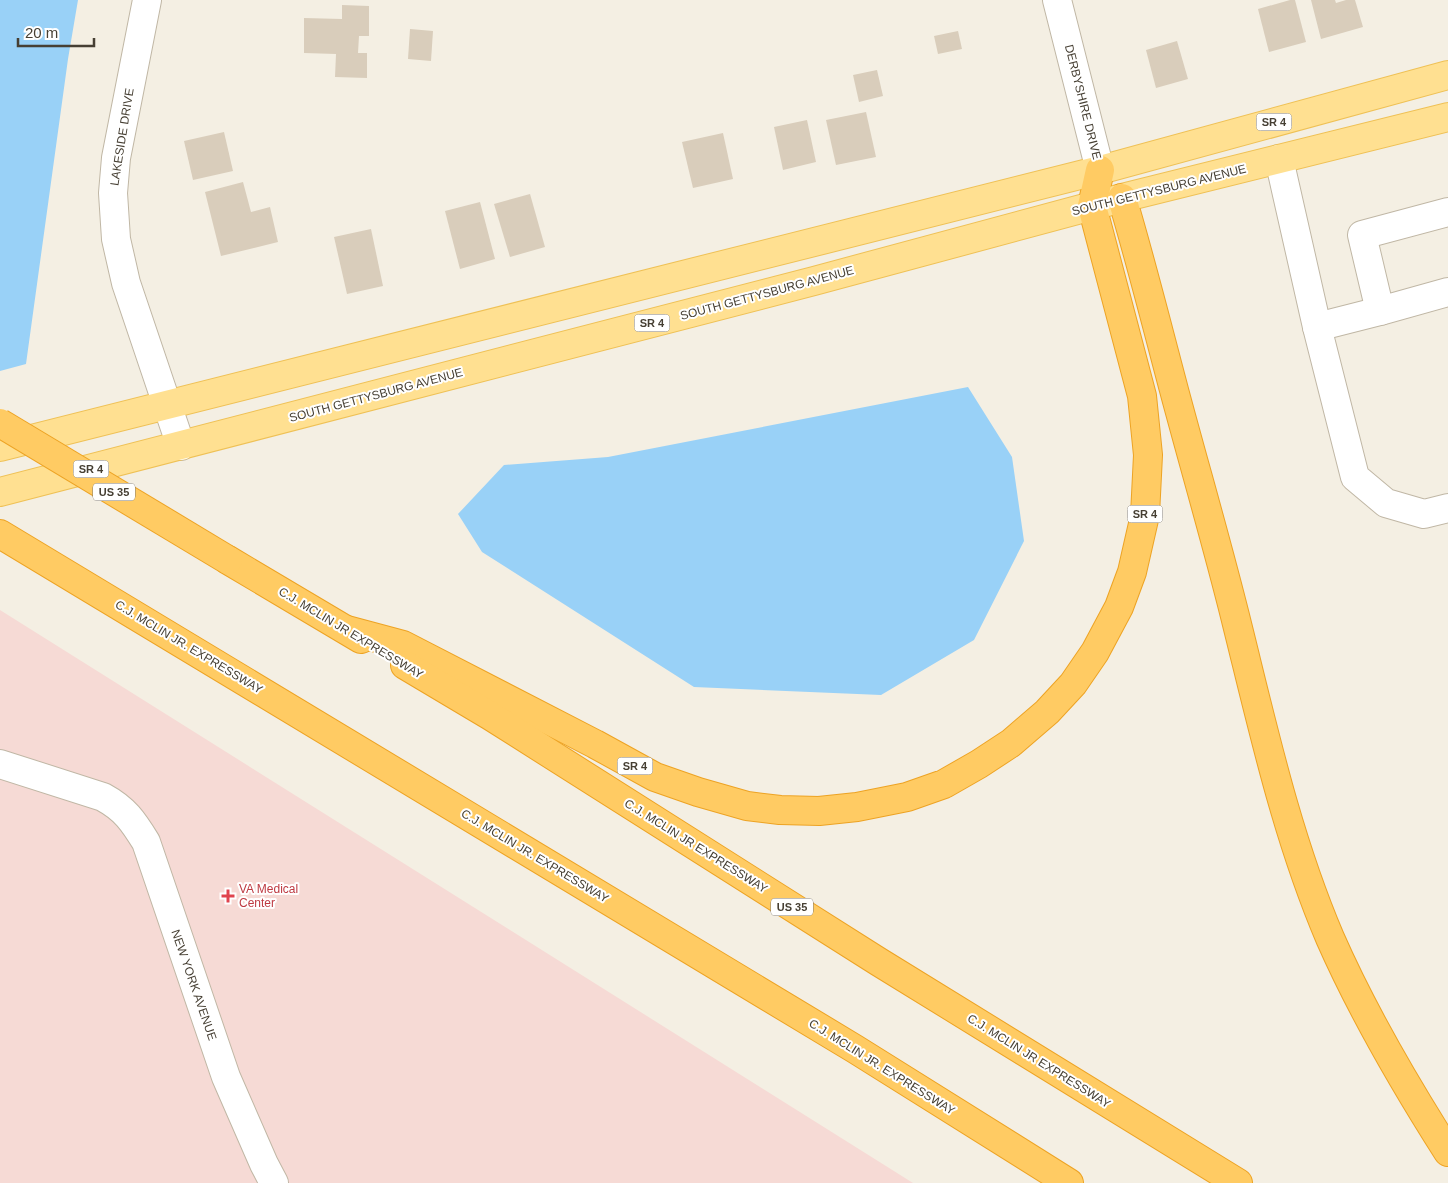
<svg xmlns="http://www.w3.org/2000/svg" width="1448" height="1183" viewBox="0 0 1448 1183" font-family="Arial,sans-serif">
  <rect width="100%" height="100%" fill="#f4efe3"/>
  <path fill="#f6dad5" d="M0,610L913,1183H0Z"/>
  <g fill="#99d1f7">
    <path d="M0,0H78L68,59L26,364L0,371Z"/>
    <path d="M968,387L1012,457L1024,541L974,640L881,695L694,687L482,552L458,514L504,465L608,457Z"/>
  </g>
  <g fill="#d9cdbb">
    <path d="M1290,0H1295L1306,42L1269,52L1258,9Z"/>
    <path d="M1311,0H1335L1336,3L1346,0H1355L1363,27L1321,39Z"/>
    <path d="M342,5L369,6V36H359L358,53H367V78L335,77L336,54L304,53V18L342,19Z"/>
    <path d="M410,29L433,31L431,61L408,59Z"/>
    <path d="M958,31L962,49L938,54L934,36Z"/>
    <path d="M1177,41L1188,79L1156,88L1146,50Z"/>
    <path d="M877,70L883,96L859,102L853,75Z"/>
    <path d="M866,112L876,157L836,165L826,120Z"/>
    <path d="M807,120L816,162L783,170L774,127Z"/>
    <path d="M224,132L233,171L193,180L184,141Z"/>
    <path d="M723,133L733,179L693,188L682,142Z"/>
    <path d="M243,182L251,212L270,207L278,242L221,256L205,192Z"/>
    <path d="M530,194L545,247L510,257L494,204Z"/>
    <path d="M480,202L495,259L460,269L445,211Z"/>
    <path d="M371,229L383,286L347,294L334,237Z"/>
  </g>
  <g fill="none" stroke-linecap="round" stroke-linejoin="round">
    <defs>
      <g id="minor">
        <path d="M147,0L116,158L113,193L116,239L126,283L181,446"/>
        <path d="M1057,0L1100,170"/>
        <path d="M1279,159L1317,327L1355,477L1386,503L1424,514L1448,508"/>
        <path d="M1448,212L1362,235L1380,311L1448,292"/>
        <path d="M1317,327L1380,311"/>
        <path d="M0,764L103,797C125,809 133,821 146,842L226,1077L264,1164L274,1183"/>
      </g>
      <g id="major">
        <path d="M0,447L1100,170L1448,75"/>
        <path d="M0,492L814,281L1122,198L1448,117"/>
      </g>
      <g id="highway">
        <path d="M1122,198C1141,262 1157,326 1174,390C1194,465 1216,540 1235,616C1262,724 1286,835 1330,938C1363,1013 1404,1083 1448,1152"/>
        <path d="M0,534L855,1049L1069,1183"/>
        <path d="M228,560L361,639"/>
        <path d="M347,630L403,645L595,744L655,777L698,792L747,806L780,810L819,811L857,807L907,797L944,784L979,764L1011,743L1047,712L1073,684L1095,652L1119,607L1132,572L1145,515L1148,455L1142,396L1092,206L1100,170"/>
        <path d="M405,665L489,715L879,962L1238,1183"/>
      </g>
    </defs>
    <use href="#minor" stroke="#c0b7a5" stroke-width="30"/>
    <use href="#major" stroke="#efc156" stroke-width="30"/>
    <use href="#highway" stroke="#eda324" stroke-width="30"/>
    <use href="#minor" stroke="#fff" stroke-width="28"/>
    <use href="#major" stroke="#ffe091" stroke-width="28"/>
    <use href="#highway" stroke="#ffcb63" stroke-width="28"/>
    <defs>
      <path id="highway-bridge" d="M0,423L228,560"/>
    </defs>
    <use href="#highway-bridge" stroke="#eda324" stroke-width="30" stroke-linecap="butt"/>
    <use href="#highway-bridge" stroke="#ffcb63" stroke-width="28"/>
  </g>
  <path fill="#e0444e" stroke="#fff" stroke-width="2" d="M225.5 888.5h5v5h5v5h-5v5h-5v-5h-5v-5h5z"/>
  <g text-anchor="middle" stroke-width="4" stroke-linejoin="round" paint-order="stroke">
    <g fill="#fff" stroke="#7e7970" stroke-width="1">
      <rect x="1256.5" y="113.5" width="35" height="17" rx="4"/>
      <rect x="634.5" y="314.5" width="35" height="17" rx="4"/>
      <rect x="73.5" y="460.5" width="35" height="17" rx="4"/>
      <rect x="93" y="483.5" width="42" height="17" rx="4"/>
      <rect x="1127.5" y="505.5" width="35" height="17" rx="4"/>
      <rect x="617.5" y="757.5" width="35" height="17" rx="4"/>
      <rect x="771" y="898.5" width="42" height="17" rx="4"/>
    </g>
    <g font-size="11" font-weight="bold" fill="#463f33">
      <text x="1274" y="126">SR 4</text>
      <text x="652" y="327">SR 4</text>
      <text x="91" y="473">SR 4</text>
      <text x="114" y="496">US 35</text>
      <text x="1145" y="518">SR 4</text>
      <text x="635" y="770">SR 4</text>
      <text x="792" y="911">US 35</text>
    </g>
    <g font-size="12" fill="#463f33" stroke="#fff">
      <text transform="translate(1083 102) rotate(76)" y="4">DERBYSHIRE DRIVE</text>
      <text transform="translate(122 137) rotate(-81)" y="4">LAKESIDE DRIVE</text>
      <text transform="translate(1159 190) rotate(-14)" y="4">SOUTH GETTYSBURG AVENUE</text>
      <text transform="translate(767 293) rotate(-15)" y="4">SOUTH GETTYSBURG AVENUE</text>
      <text transform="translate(376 395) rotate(-15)" y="4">SOUTH GETTYSBURG AVENUE</text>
      <text transform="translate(351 633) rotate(31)" y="4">C.J. MCLIN JR EXPRESSWAY</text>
      <text transform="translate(189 647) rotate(31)" y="4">C.J. MCLIN JR. EXPRESSWAY</text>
      <text transform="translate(696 846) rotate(32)" y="4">C.J. MCLIN JR EXPRESSWAY</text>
      <text transform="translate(535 856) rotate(31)" y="4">C.J. MCLIN JR. EXPRESSWAY</text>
      <text transform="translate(194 985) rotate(71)" y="4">NEW YORK AVENUE</text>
      <text transform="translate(1039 1061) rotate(32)" y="4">C.J. MCLIN JR EXPRESSWAY</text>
      <text transform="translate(882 1067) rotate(32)" y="4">C.J. MCLIN JR. EXPRESSWAY</text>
    </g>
    <g font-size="12" fill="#be3a42" stroke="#fff" text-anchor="start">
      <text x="239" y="893">VA Medical<tspan x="239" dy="14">Center</tspan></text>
    </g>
  </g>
  <path d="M18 38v8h76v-8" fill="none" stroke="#463f33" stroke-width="2.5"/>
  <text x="25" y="38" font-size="15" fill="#463f33" stroke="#ffffff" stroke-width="4" paint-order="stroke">20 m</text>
</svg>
